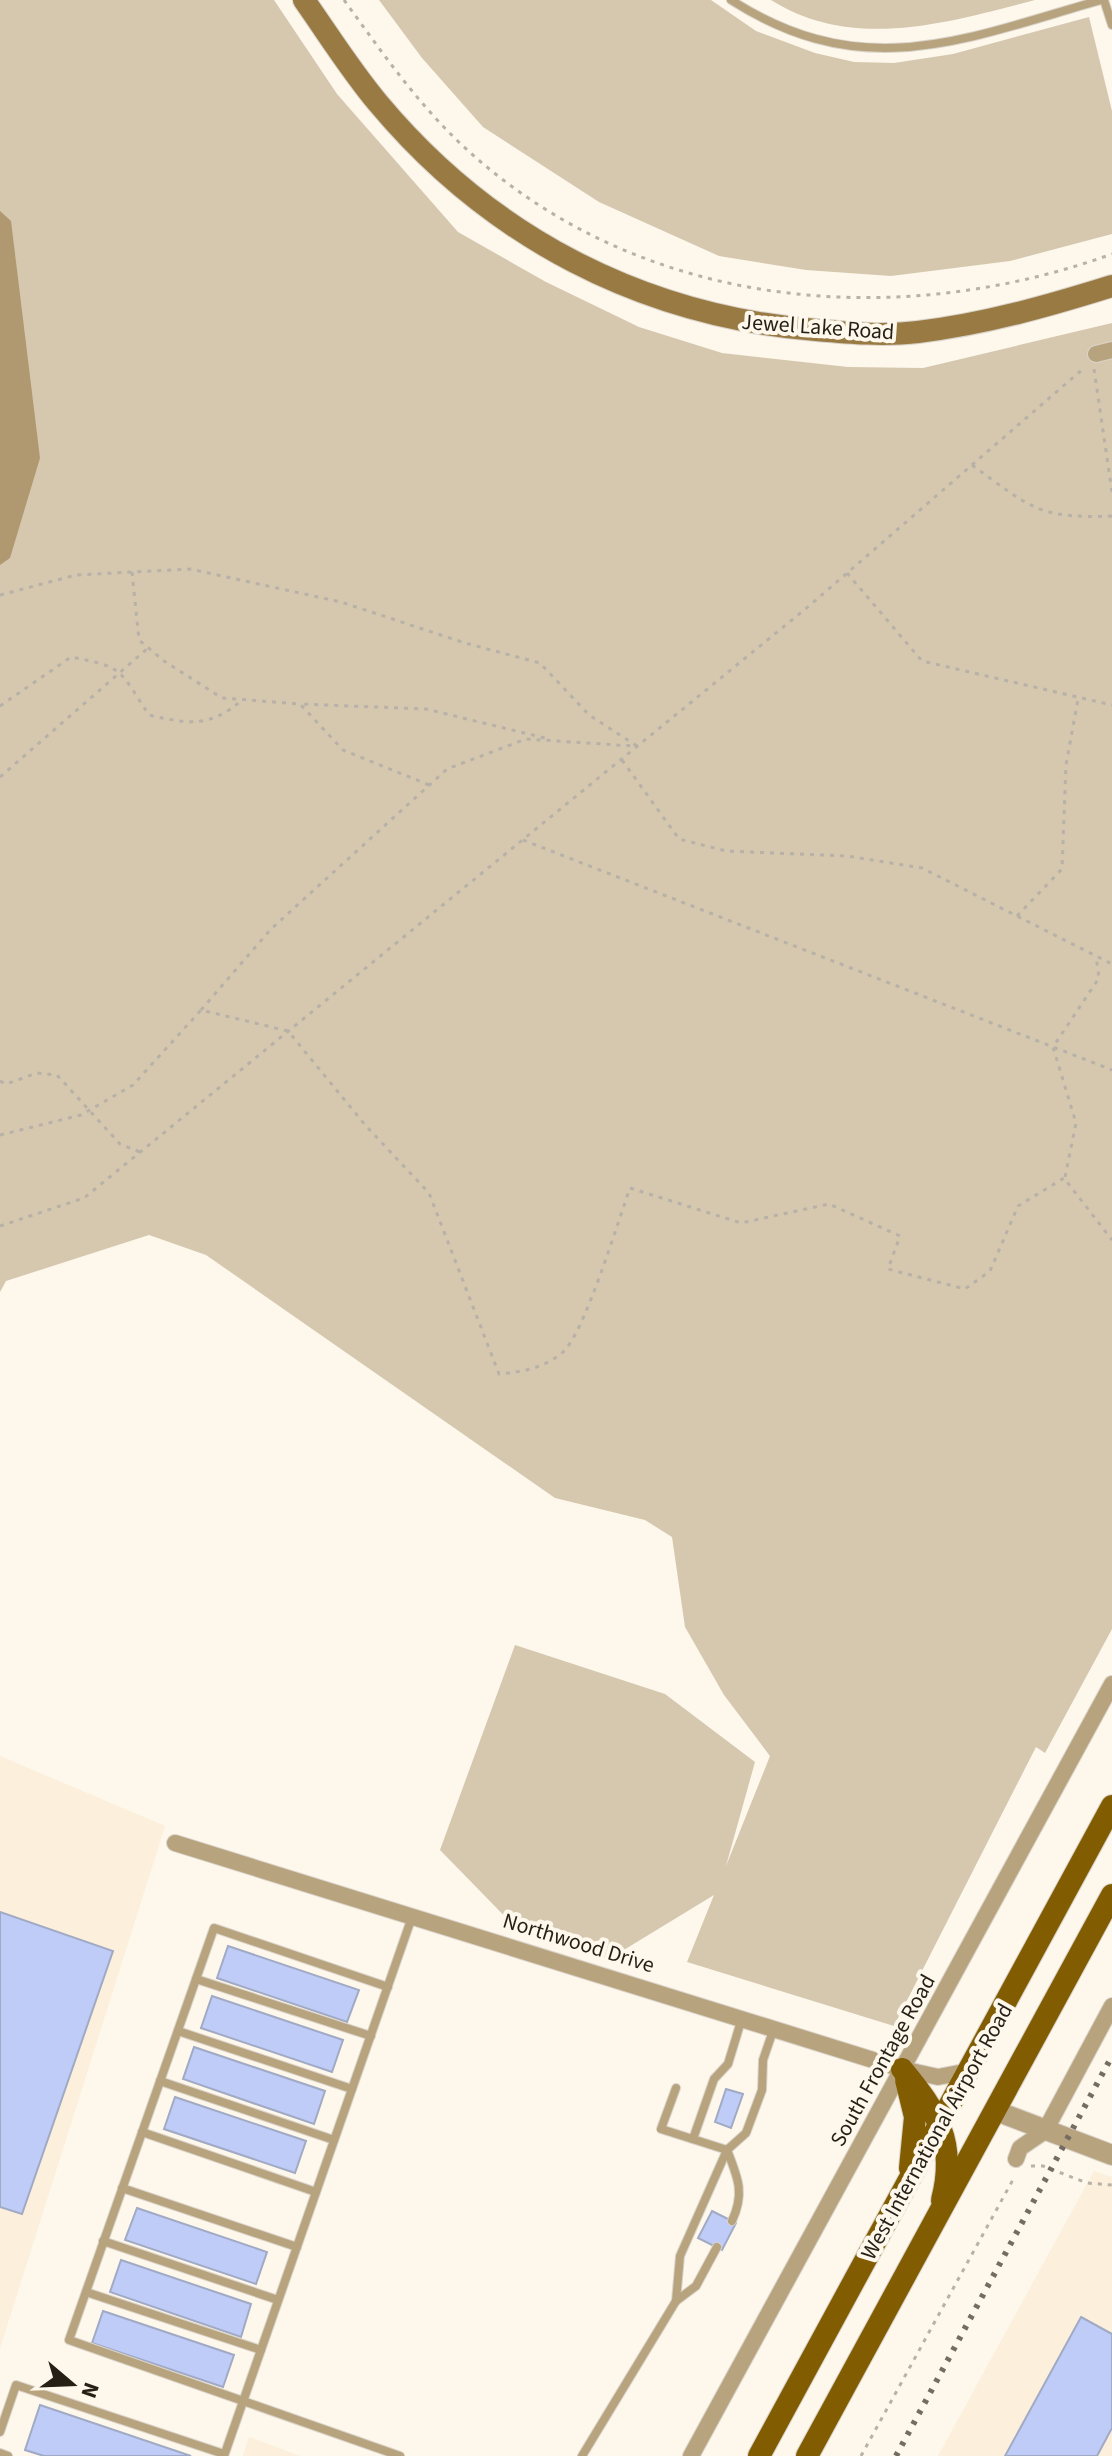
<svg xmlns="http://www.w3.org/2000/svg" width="1112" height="2456" viewBox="0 0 1112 2456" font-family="'Source Sans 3',sans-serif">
  <rect width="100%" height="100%" fill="#fdf7ec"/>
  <g fill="#fcefdb">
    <path d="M0,1756L165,1826L0,2348Z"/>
    <path d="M1094,2171L1112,2177V2456H938Z"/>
    <path d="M249,2437L300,2456H243Z"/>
  </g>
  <g fill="#d6c8af">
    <path d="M0,0H274L337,94L458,232L546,282L639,327L722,353L848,367L923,368L1112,323V1629L1045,1753L1036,1747L894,2026L687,1962L714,1895L609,1959L517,1929L440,1850L515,1645L665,1694L755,1762L726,1866L770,1756L724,1695L685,1627L672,1537L645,1520L555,1498L206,1255L149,1235L6,1281L0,1292Z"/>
    <path d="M379,0H711L756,31L815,53L854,62L894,63L953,54L1089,17L1112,111V234L1010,261L891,276L806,270L719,256L599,202L483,127L422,58Z"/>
    <path d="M771,0H1035C949,22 853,52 771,0Z"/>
  </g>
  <path fill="#b09870" d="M0,211L11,221L40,458L10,558L0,565Z"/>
  <g fill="#bfccf7" stroke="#a1aac4" stroke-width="2">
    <path d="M0,1912L113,1951L22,2214L0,2207Z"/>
    <path d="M228,1946L359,1990L347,2022L217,1978Z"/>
    <path d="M212,1996L343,2040L332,2072L201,2028Z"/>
    <path d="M194,2047L325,2091L314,2124L183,2079Z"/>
    <path d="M726,2089L743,2094L731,2128L715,2122Z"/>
    <path d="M175,2097L306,2141L295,2173L164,2129Z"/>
    <path d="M137,2208L267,2252L256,2284L125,2240Z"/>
    <path d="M712,2211L736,2223L722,2250L698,2238Z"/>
    <path d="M121,2260L251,2304L241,2337L110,2292Z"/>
    <path d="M103,2311L234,2355L223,2387L92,2343Z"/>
    <path d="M1081,2317L1112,2334V2428L1097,2456H1005Z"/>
    <path d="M40,2405L191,2456H44L25,2450Z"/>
  </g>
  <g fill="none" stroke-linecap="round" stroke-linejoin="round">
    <defs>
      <g id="service">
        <path d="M731,0C864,85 964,39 1101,0"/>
        <path d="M1104,0L1112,25"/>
        <path d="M196,1979L371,2036"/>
        <path d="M388,1987L214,1928L69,2340L400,2456"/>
        <path d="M178,2031L352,2089"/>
        <path d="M160,2081L334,2140"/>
        <path d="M676,2088L661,2129L727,2150"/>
        <path d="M142,2132L316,2192"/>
        <path d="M693,2139L714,2079L728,2064L742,2018"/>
        <path d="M727,2150C738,2178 745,2193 732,2221"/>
        <path d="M122,2188L297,2247"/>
        <path d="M103,2241L278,2300"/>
        <path d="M86,2292L261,2350"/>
        <path d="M676,2301L696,2286L717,2247"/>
        <path d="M0,2432L16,2385L224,2454"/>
        <path d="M0,2453L8,2456"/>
        <path d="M224,2456L412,1917"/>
        <path d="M582,2456L676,2301L680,2256L727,2150L746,2133L762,2090L763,2060L774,2028"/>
      </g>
      <g id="minor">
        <path d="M1096,354L1112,350"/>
        <path d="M175,1843L902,2069L938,2077L969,2071"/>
        <path d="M1016,2159L1020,2148L1045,2131L1112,2006"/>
        <path d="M691,2456L1112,1684"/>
      </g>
      <path id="tertiary" d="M996,2111L1112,2155"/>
      <path id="secondary" d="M304,0C328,34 351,71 378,103C490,237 642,316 816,330C850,333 884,336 918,332C985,324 1048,306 1112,286"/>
      <g id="primary">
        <path d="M902,2069C937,2111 957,2143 942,2200"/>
        <path d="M906,2080L915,2117L910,2168"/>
        <path d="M759,2456L1112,1806"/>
        <path d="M807,2456L1112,1895"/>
      </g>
    </defs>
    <use href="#service" stroke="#dad4ca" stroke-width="10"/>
    <use href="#minor" stroke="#dad4ca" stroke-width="18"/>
    <use href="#tertiary" stroke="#dad4ca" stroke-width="22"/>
    <use href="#secondary" stroke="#dad4ca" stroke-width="24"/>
    <use href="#primary" stroke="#dad4ca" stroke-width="24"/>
    <g stroke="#b7b1a7" stroke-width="3" stroke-dasharray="4 6" stroke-linecap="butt">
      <path d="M344,0C381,51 417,103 463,146C638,309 893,333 1112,254"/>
      <path d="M1094,369L1112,492"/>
      <path d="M972,465C1030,507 1038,519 1112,516"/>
      <path d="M132,572L139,640L164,661L222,698L300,704"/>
      <path d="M847,573L922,661L1112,705"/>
      <path d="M0,595L76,575L190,569L341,602L465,643L540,663L589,715L637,746"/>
      <path d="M0,706L71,657C125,667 119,670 149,715C188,724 210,728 242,700"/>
      <path d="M622,760L679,839L726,851L847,856L922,868L1112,964"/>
      <path d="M0,777L148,648"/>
      <path d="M429,785L343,750L300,704L426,709L549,739"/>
      <path d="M523,840L1112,1070"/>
      <path d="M1017,916L1062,869L1066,765L1078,699"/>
      <path d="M201,1010L271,929L447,769L526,739L633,746"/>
      <path d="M0,1081L6,1084L37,1073L57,1075L120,1144L140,1152"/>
      <path d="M0,1135L81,1115L133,1085L201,1010L288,1031L366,1126L429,1193L499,1374C523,1372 543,1368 562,1353C584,1335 618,1221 630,1188L741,1223L829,1204L900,1236L888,1269L965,1289L990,1271L1018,1206L1064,1178L1112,1240"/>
      <path d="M1065,1177L1076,1123L1053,1047L1099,978L1096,956"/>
      <path d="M0,1226L84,1198L809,606L1084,368"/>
      <path d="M1031,2166H1043L1087,2183L1112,2185"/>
      <path d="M861,2456L1015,2176"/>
    </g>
    <use href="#service" stroke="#b8a37f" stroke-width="8"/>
    <use href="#minor" stroke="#b8a37f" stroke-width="16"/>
    <use href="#tertiary" stroke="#b8a37f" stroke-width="20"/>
    <use href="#secondary" stroke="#997a43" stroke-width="22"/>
    <use href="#primary" stroke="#825c01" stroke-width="22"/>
    <path stroke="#726c62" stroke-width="6" stroke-dasharray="4 8" stroke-linecap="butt" d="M896,2456L1112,2056"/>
  </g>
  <g text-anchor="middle" stroke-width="8" stroke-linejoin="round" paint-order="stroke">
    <g font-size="22" fill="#251f15" stroke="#fdf7ec">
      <text transform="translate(818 326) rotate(4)" y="8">Jewel Lake Road</text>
      <text transform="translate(579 1942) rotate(17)" y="8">Northwood Drive</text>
      <text transform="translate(882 2060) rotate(-61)" y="8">South Frontage Road</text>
      <text transform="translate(936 2131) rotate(-61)" y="8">West International Airport Road</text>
    </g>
  </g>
  <g transform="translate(72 2384) rotate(109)" stroke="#fdf7ec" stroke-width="6" paint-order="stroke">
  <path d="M0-6L14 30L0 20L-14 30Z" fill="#251f15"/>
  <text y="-12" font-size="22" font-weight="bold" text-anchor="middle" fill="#251f15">N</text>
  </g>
</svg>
